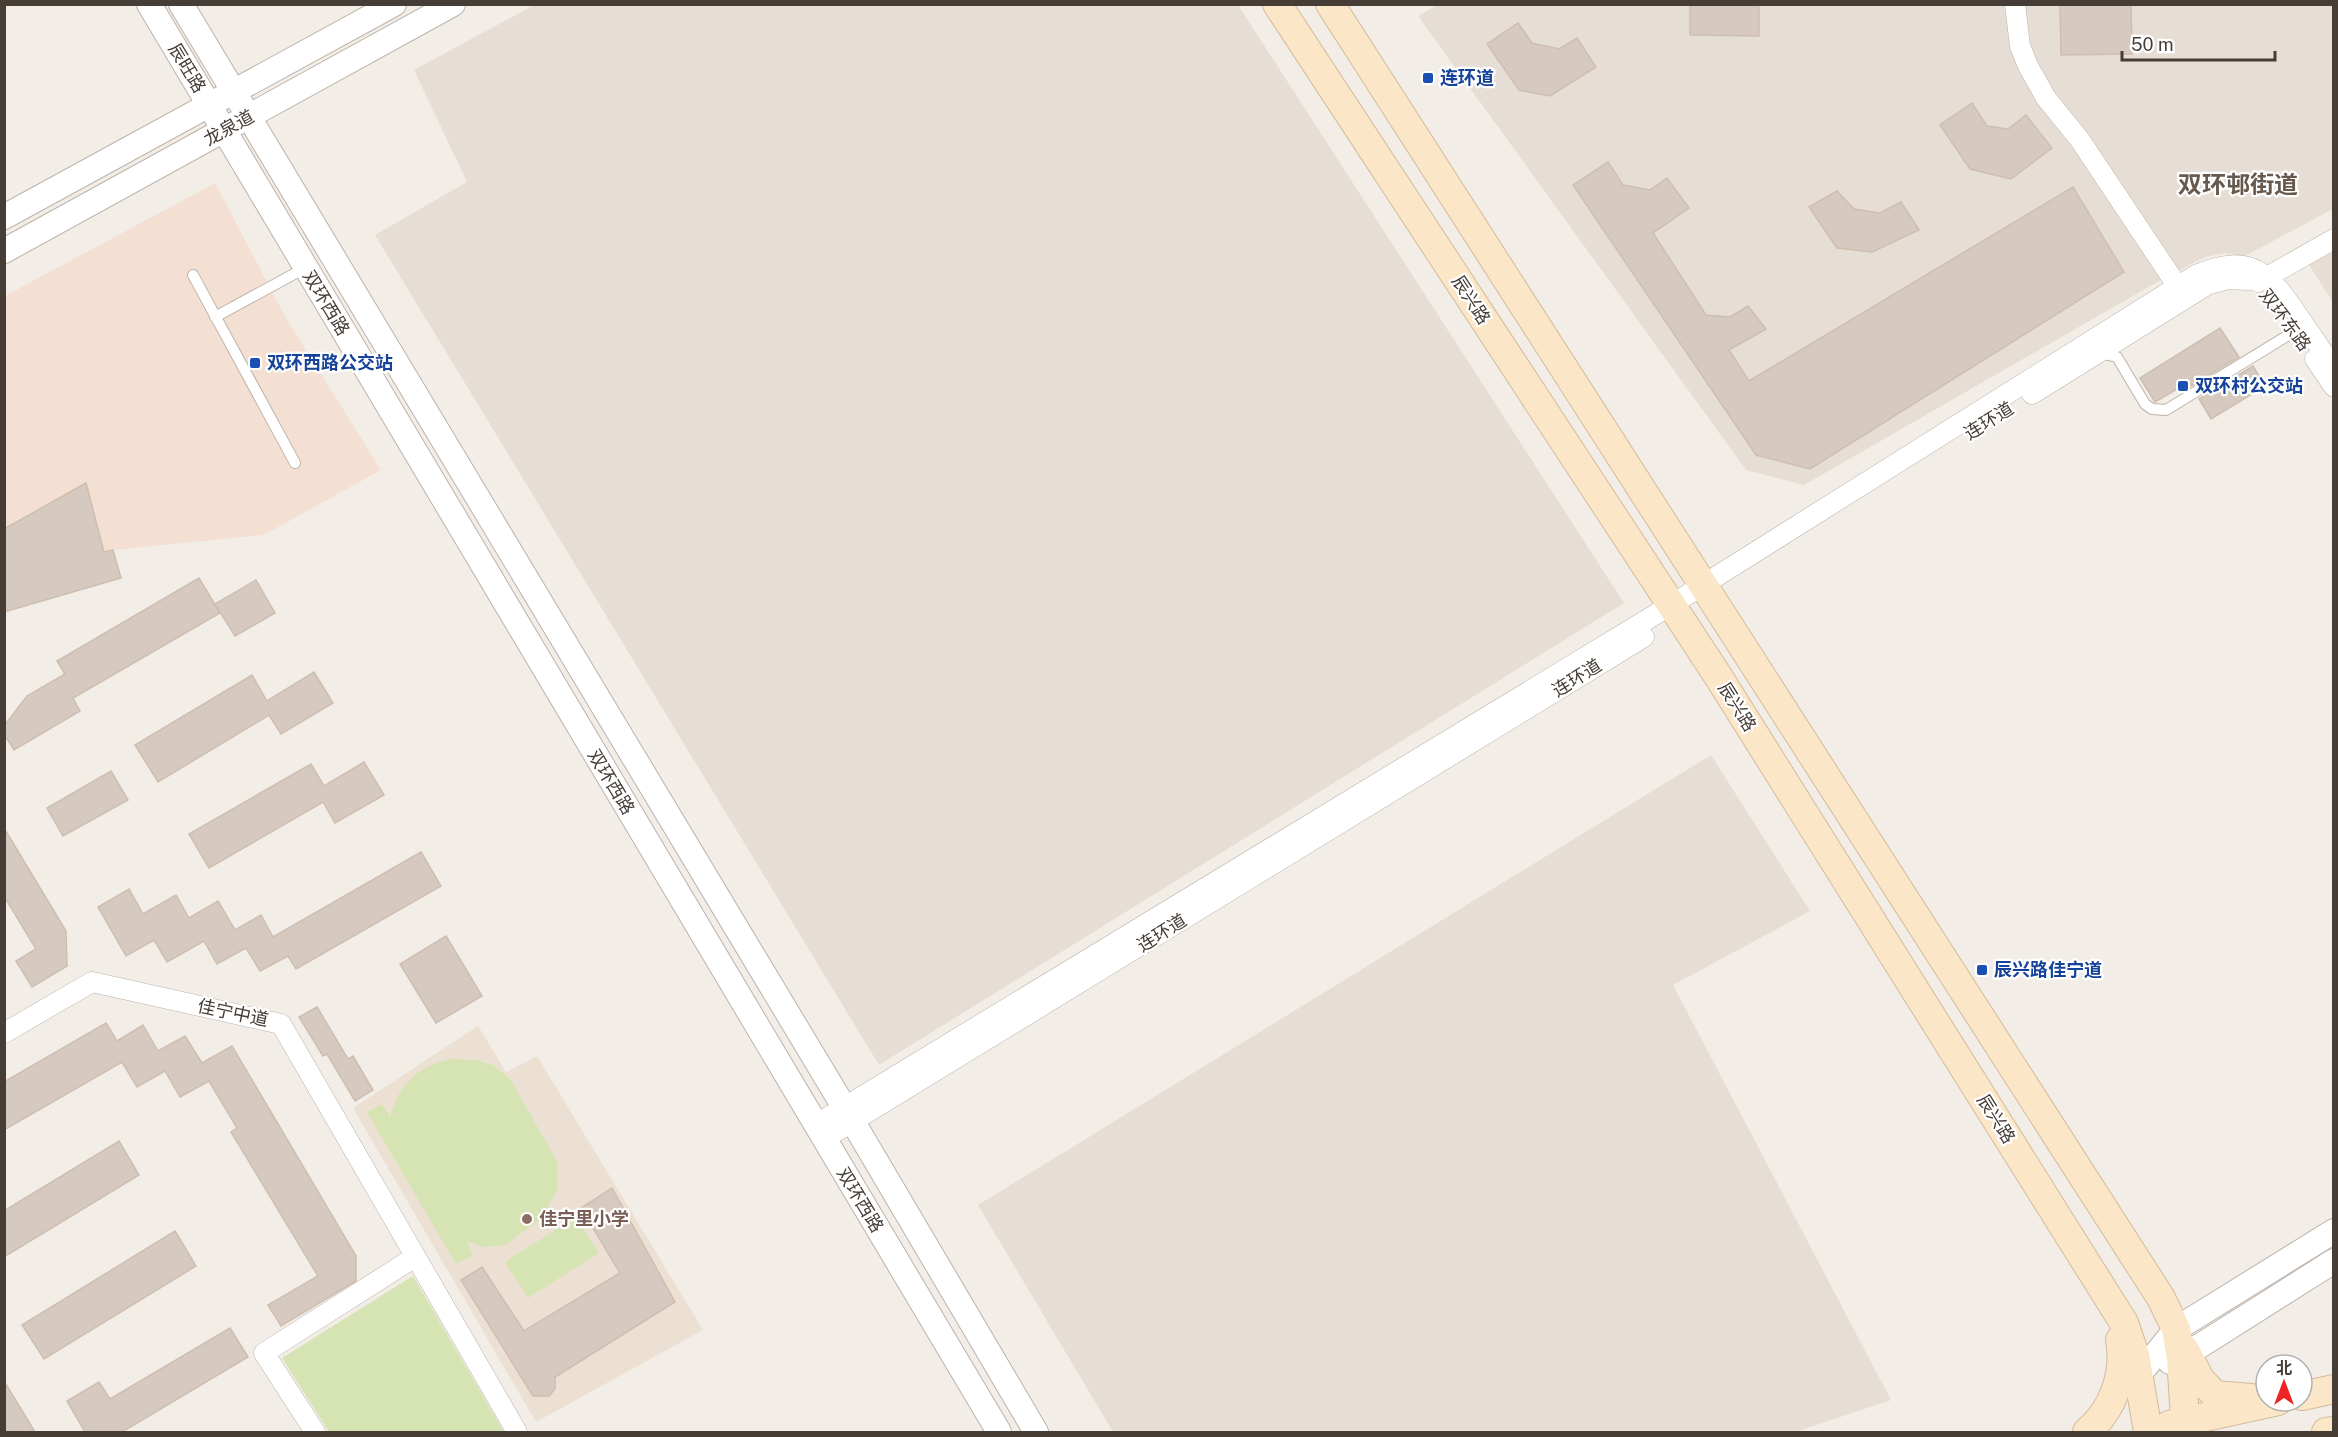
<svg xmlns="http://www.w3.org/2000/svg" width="2338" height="1437" viewBox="0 0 2338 1437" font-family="'Public Sans','Noto Sans SC',sans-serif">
  <rect width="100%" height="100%" fill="#f2ede7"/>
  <g fill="#e6ded5">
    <path d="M536,4L1238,5L1624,603L879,1065L375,235L467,182L414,70Z"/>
    <path d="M1439,4L2333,5V209L2243,257L2225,253L2205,257L2166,277L1804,485L1746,470L1418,16Z"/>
    <path d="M2333,252V302L2309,265Z"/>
    <path d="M1711,755L1810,911L1673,985L1891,1400L1795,1432H1113L978,1205Z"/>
  </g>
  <path fill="#f3e0d3" d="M215,183L286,318L381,470L264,535L104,551L5,581V296Z"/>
  <path fill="#ebe0d1" d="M478,1026L506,1072L537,1056L703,1330L536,1422L353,1108Z"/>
  <g fill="#d5e4b2">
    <path d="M451,1059L474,1060L493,1065L510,1079L557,1161V1189L543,1217L505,1245L483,1247L466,1241L473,1255L456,1264L367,1112L382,1104L390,1117C399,1084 418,1066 451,1059Z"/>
    <path d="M576,1217L599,1253L528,1298L505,1262Z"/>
    <path d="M413,1276L504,1432H329L282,1358Z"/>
  </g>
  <g fill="#d6cac0" stroke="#cebeb0" stroke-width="1.5">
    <path d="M1690,4H1759V36L1690,35Z"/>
    <path d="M2060,4H2131L2132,54L2061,55Z"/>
    <path d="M1518,23L1532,43L1559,49L1577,38L1596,67L1550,96L1519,90L1487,44Z"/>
    <path d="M1972,103L1987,126L2008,129L2026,115L2052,148L2011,179L1970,169L1940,125Z"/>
    <path d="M1608,162L1623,185L1650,190L1667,178L1689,208L1653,233L1706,315L1730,317L1748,306L1766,329L1729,350L1749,381L2073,187L2124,272L1810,469L1756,455L1573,185Z"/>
    <path d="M1837,191L1854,209L1880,213L1901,202L1919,230L1872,252L1837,248L1809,207Z"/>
    <path d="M2220,328L2239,357L2191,386L2189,382L2155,402L2140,378Z"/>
    <path d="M2253,366L2265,386L2211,419L2199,399Z"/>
    <path d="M86,483L104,552L113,550L121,578L4,612V529Z"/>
    <path d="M199,578L220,613L73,698L80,711L14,750L4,734V726L27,696L65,674L57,661Z"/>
    <path d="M256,580L275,613L235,636L215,604Z"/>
    <path d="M314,672L333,703L281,734L269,715L158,782L135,745L252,675L267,701Z"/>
    <path d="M364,762L384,795L335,823L323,802L209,868L189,834L311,764L324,786Z"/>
    <path d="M111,771L128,800L63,836L47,808Z"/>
    <path d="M4,828L66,931L67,966L32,987L16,961L36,949L4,896Z"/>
    <path d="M421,852L441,886L296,969L288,956L260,971L246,948L217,964L204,941L167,962L154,940L126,956L98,907L129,889L143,914L176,895L189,918L218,901L235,930L261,915L273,937Z"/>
    <path d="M446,936L482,996L436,1023L400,964Z"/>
    <path d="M317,1007L348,1059L353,1056L373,1090L355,1101L327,1054L323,1056L299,1017Z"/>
    <path d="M106,1023L117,1041L143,1025L158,1051L185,1036L202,1063L232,1046L356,1256V1281L281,1326L268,1305L318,1276L231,1132L237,1128L209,1081L180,1097L165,1071L137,1087L122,1062L4,1130V1082Z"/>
    <path d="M119,1141L139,1175L4,1257V1211Z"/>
    <path d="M612,1188L675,1302L555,1377V1389L549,1396H533L461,1280L482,1267L524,1331L620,1273L581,1208Z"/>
    <path d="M175,1231L196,1266L44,1359L22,1325Z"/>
    <path d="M230,1328L248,1357L122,1432H85L67,1401L99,1382L110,1399Z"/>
    <path d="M4,1381L35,1432H4Z"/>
  </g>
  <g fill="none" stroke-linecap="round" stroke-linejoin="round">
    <defs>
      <g id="service">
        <path d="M193,275L295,463"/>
        <path d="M215,317L305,268"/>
        <path d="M2100,353L2117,357L2145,404L2152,409L2166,410L2295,331L2299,318"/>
      </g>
      <g id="minor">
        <path d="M2015,4L2020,46L2028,66L2046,98L2080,140L2184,296"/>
        <path d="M2258,282L2334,239"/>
        <path d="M2315,359L2334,387"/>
        <path d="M2032,394L2207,285L2228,279L2249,280"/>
        <path d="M4,1033L92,982L281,1024L517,1432"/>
        <path d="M815,1125L1671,605L2196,275C2252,251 2270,274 2299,317C2311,334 2322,351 2334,368"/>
        <path d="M824,1139L1644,637"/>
        <path d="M315,1432L264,1353L415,1257"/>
      </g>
      <g id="tertiary">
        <path d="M149,4L999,1432"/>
        <path d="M181,4L853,1122L1036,1432"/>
        <path d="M4,217L394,4"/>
        <path d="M4,251L453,4"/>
        <path d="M2170,1362L2187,1354L2334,1261"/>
        <path d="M2138,1376L2176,1329L2334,1231"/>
      </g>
      <g id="secondary">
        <path d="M1277,4L1718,676L2124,1323L2135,1355L2148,1432"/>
        <path d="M1330,4L2161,1298L2176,1329L2181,1358L2186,1432"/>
        <path d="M2185,1350L2200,1379L2215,1395L2251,1398"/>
        <path d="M2302,1396L2334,1389"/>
        <path d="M2169,1425L2278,1401"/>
        <path d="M2087,1432C2113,1410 2126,1374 2120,1340"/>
        <path d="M2326,1432L2334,1431"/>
      </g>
    </defs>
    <use href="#service" stroke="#bdb3aa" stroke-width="12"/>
    <use href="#minor" stroke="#bdb3aa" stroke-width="21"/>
    <use href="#tertiary" stroke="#bdb3aa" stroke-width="26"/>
    <use href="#secondary" stroke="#d3bb9b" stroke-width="30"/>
    <use href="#service" stroke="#fff" stroke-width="10"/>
    <use href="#minor" stroke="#fff" stroke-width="20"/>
    <use href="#tertiary" stroke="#fff" stroke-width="24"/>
    <use href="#secondary" stroke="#fbe7c8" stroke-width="28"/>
  </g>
  <g fill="#1a4fb4" stroke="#fff" stroke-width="2">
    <rect x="1422" y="72" width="12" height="12" rx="3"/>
    <rect x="249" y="357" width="12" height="12" rx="3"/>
    <rect x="2177" y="380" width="12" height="12" rx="3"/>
    <rect x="1976" y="964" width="12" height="12" rx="3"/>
  </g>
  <circle fill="#8d6e63" stroke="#fff" stroke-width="2" cx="527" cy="1219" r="6"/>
  <g text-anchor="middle" stroke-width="4.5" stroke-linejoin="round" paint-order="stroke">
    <g font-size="18" fill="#453d36" stroke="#fff">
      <text transform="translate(187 68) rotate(59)" y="6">辰旺路</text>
      <text transform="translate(229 128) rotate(-29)" y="6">龙泉道</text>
      <text transform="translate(1471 300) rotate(57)" y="6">辰兴路</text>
      <text transform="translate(326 303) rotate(59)" y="6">双环西路</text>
      <text transform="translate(2285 320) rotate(53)" y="6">双环东路</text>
      <text transform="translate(1989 421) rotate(-32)" y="6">连环道</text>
      <text transform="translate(1577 678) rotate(-32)" y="6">连环道</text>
      <text transform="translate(1737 707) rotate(58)" y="6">辰兴路</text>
      <text transform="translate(611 782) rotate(59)" y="6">双环西路</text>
      <text transform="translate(1162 933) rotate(-32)" y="6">连环道</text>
      <text transform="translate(233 1013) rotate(12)" y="6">佳宁中道</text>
      <text transform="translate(1996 1119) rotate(58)" y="6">辰兴路</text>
      <text transform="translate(860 1200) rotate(59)" y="6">双环西路</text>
    </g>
    <g font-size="18" font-weight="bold" fill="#164399" stroke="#fff" text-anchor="start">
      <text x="1440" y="84">连环道</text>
      <text x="267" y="369">双环西路公交站</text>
      <text x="2195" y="392">双环村公交站</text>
      <text x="1994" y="976">辰兴路佳宁道</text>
    </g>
    <g font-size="18" font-weight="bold" fill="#785e54" stroke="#fff" text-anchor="start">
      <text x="539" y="1225">佳宁里小学</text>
    </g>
    <g font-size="24" font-weight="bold" fill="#67594e" stroke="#fff">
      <text x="2238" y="193">双环邨街道</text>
    </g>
  </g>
  <rect width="2338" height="1437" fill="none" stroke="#453d36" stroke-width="12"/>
  <g transform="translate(2284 1383)"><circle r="28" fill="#ffffff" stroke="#b5b1af" stroke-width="1.5"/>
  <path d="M0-4.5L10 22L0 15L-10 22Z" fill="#ed2324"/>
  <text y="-9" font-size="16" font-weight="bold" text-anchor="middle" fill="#453d36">北</text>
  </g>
  <path d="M2122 51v9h153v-9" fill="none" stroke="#453d36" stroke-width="3"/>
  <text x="2131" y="51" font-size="18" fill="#453d36" stroke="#ffffff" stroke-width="4.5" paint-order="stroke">50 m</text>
</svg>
